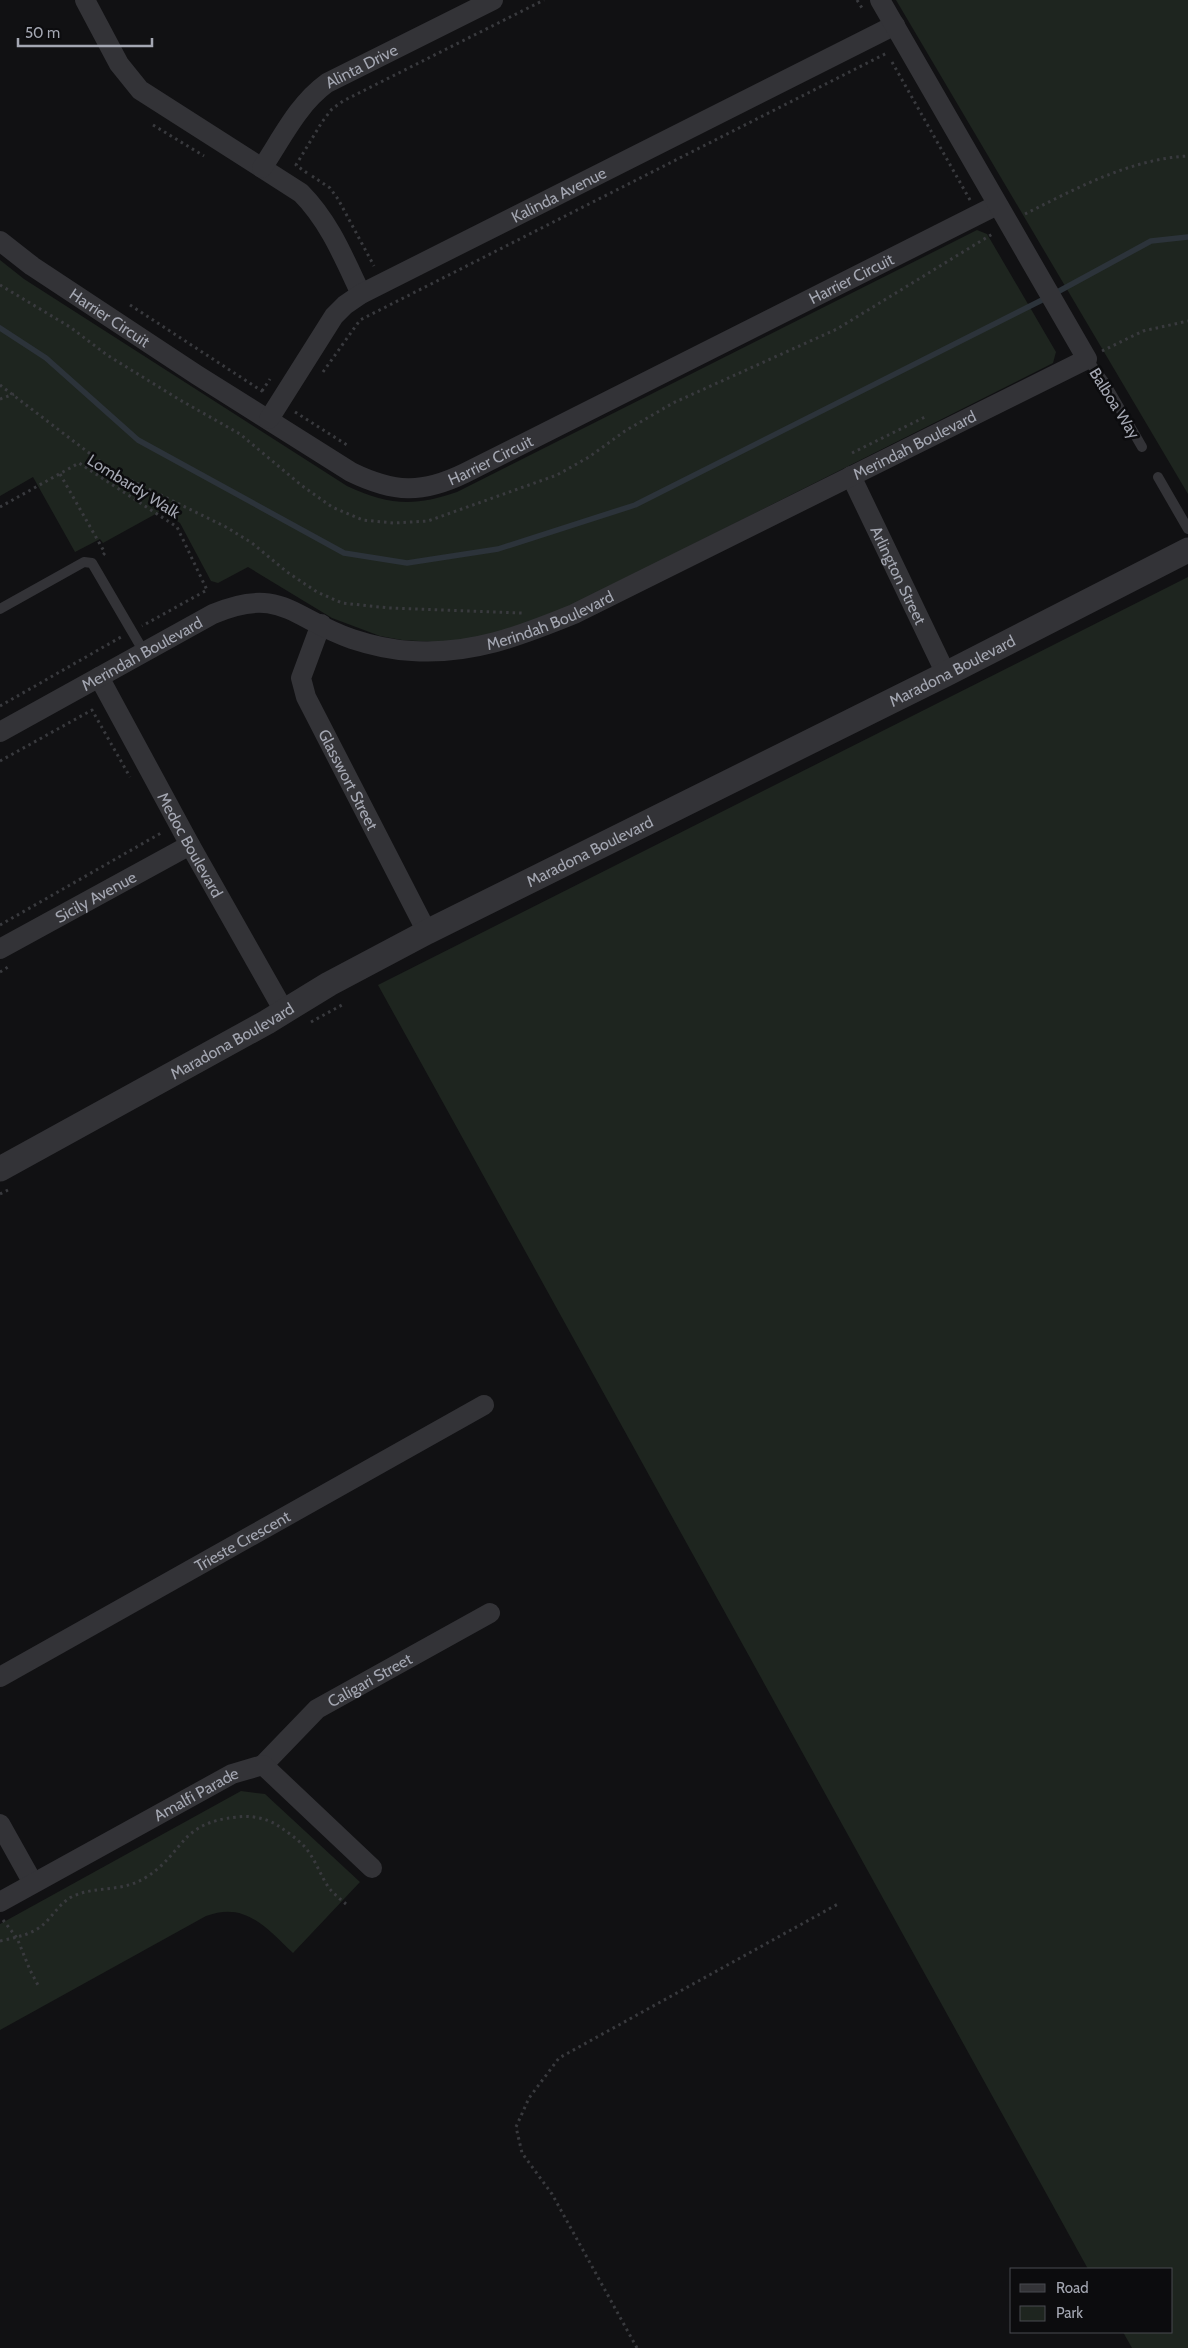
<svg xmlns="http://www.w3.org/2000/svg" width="1188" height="2348" viewBox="0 0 1188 2348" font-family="Cabin,sans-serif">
  <rect width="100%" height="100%" fill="#111113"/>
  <g fill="#1e251f">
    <path d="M896,0H1188V494Z"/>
    <path d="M977,230L987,234L1056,352L1053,363L535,624L450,643L402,640L380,636L332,618L248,567L218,583L211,581L180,523L161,511L103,543L100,539L75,552L33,477L0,496V260L24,279L347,486C388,505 414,507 457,492Z"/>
    <path d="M1188,577V2348H1132L1123,2332H1172V2269H1088L378,985Z"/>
    <path d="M241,1791L265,1794L360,1882L293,1953C266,1928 246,1901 206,1916L0,2030V1924Z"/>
  </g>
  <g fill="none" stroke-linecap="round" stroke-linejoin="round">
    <path stroke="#2c333a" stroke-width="5.5" d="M0,328L46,358L138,440L344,553L407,563L498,549L635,505L1050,296L1151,241L1188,237"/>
    <g stroke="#393a3e" stroke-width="3" stroke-dasharray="2.5 4" stroke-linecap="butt">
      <path d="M857,0L862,8"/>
      <path d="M892,62L970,200"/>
      <path d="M153,125L204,156"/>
      <path d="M307,173L296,165L322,122L332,109L343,101L544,0"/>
      <path d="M312,176L330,188L338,199L374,266"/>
      <path d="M1025,214C1075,189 1130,159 1188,156"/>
      <path d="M0,285L70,327L107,355L180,400L240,434L301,485L332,507L363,520L394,523L428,521L557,475L589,457L625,431L673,403L837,329L994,233"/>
      <path d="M130,305L265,393"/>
      <path d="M1102,351L1143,331L1188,321"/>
      <path d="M323,372L360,320L887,53"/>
      <path d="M0,385L114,472L226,527L252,543L287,572L317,592L342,603L389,608L522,613"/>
      <path d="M262,391L270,379"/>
      <path d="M0,399L14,394"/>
      <path d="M295,412L347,445"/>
      <path d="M852,453L927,416"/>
      <path d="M60,474L105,553L102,556"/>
      <path d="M0,507L79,463L177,527L207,590L142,626"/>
      <path d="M0,706L121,637"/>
      <path d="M0,761L92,710L130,777"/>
      <path d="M0,925L161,833"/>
      <path d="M0,972L8,967"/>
      <path d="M311,1022L342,1005"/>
      <path d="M0,1194L8,1190"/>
      <path d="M3,1920L17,1938L30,1970L39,1987"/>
      <path d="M0,1941C17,1937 32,1935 45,1923C55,1913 62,1900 76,1895C98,1886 122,1892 145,1878C186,1852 178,1823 237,1817C250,1815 266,1818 277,1825C286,1831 296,1838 304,1846C315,1858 320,1875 329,1888C334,1894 340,1899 346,1904"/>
      <path d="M637,2348L552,2194L522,2153L516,2127L529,2098L559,2058L838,1904"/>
    </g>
    <g stroke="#333337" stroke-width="10">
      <path d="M1087,359L1105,383L1142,447"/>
      <path d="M1158,477L1188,529"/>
      <path d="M0,609L84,562L92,563L144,652"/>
    </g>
    <g stroke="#333337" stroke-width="20">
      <path d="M85,0L119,64L140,90L301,193C329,221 344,258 361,294"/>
      <path id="s1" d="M262,168C282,138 298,104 327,83L493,0"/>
      <path id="s2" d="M0,241L32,266L197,375L351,472C394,493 422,494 465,473L997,205"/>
      <path id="s3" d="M269,419L334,316L345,305L361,294L895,25"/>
      <path id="s4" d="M851,476L946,674"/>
      <path id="s5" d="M321,624L301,678L306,697L427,932"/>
      <path id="s6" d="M99,677L190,845L284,1011"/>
      <path id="s7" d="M0,732L213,614C281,585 293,619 352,639C370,645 392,650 412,651C471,655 520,636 574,614L1087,359L880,0"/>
      <path id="s8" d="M0,949L190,845"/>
      <path id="s9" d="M0,1677L484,1405"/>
      <path id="s10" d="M263,1765L317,1709L490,1613"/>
      <path d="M0,1824L33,1883"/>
      <path id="s11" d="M0,1902L232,1774L263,1765L372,1868"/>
    </g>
    <path stroke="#333337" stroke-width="25" id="s12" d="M0,1169L267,1022L329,984L427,932L946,674L1188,550"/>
  </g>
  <g text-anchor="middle" stroke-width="5" stroke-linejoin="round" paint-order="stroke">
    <g font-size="16" fill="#a4a7b2" stroke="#0c0c0e">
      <text dy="6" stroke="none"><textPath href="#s1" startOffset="146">Alinta Drive</textPath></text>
      <text dy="6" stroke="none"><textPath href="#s3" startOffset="378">Kalinda Avenue</textPath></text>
      <text dy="6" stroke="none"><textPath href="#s2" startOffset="972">Harrier Circuit</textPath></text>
      <text dy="6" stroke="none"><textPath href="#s2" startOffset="134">Harrier Circuit</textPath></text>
      <text transform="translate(1115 403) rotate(58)" y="6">Balboa Way</text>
      <text dy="6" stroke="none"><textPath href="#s7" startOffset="1001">Merindah Boulevard</textPath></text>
      <text dy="6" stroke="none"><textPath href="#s2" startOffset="568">Harrier Circuit</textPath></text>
      <text transform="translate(134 486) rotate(32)" y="6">Lombardy Walk</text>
      <text dy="6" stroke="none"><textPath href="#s4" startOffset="110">Arlington Street</textPath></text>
      <text dy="6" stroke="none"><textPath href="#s7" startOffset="596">Merindah Boulevard</textPath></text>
      <text dy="6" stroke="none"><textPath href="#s7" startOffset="162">Merindah Boulevard</textPath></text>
      <text dy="6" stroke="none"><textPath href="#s12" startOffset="1075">Maradona Boulevard</textPath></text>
      <text dy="6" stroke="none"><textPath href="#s5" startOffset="170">Glasswort Street</textPath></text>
      <text dy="6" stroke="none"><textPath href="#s6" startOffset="191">Medoc Boulevard</textPath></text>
      <text dy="6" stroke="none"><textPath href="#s12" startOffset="670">Maradona Boulevard</textPath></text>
      <text dy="6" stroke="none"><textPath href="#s8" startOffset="109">Sicily Avenue</textPath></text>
      <text dy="6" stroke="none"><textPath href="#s12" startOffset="265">Maradona Boulevard</textPath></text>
      <text dy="6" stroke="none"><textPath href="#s9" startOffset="278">Trieste Crescent</textPath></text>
      <text dy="6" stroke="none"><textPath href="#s10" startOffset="138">Caligari Street</textPath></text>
      <text dy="6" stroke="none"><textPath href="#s11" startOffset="224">Amalfi Parade</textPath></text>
    </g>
  </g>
  <rect x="1010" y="2268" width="162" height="65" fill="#0c0c0e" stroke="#494a50"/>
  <rect x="1020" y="2284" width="25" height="8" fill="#333337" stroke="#494a50"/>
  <text x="1056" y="2293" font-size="15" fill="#a4a7b2">Road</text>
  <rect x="1020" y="2306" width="25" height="15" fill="#1e251f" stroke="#494a50"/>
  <text x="1056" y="2318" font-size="15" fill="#a4a7b2">Park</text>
  <path d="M18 38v8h134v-8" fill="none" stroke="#a4a7b2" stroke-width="2.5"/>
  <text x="25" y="38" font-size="15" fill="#a4a7b2" stroke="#0c0c0e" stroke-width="4" paint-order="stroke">50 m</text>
</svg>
